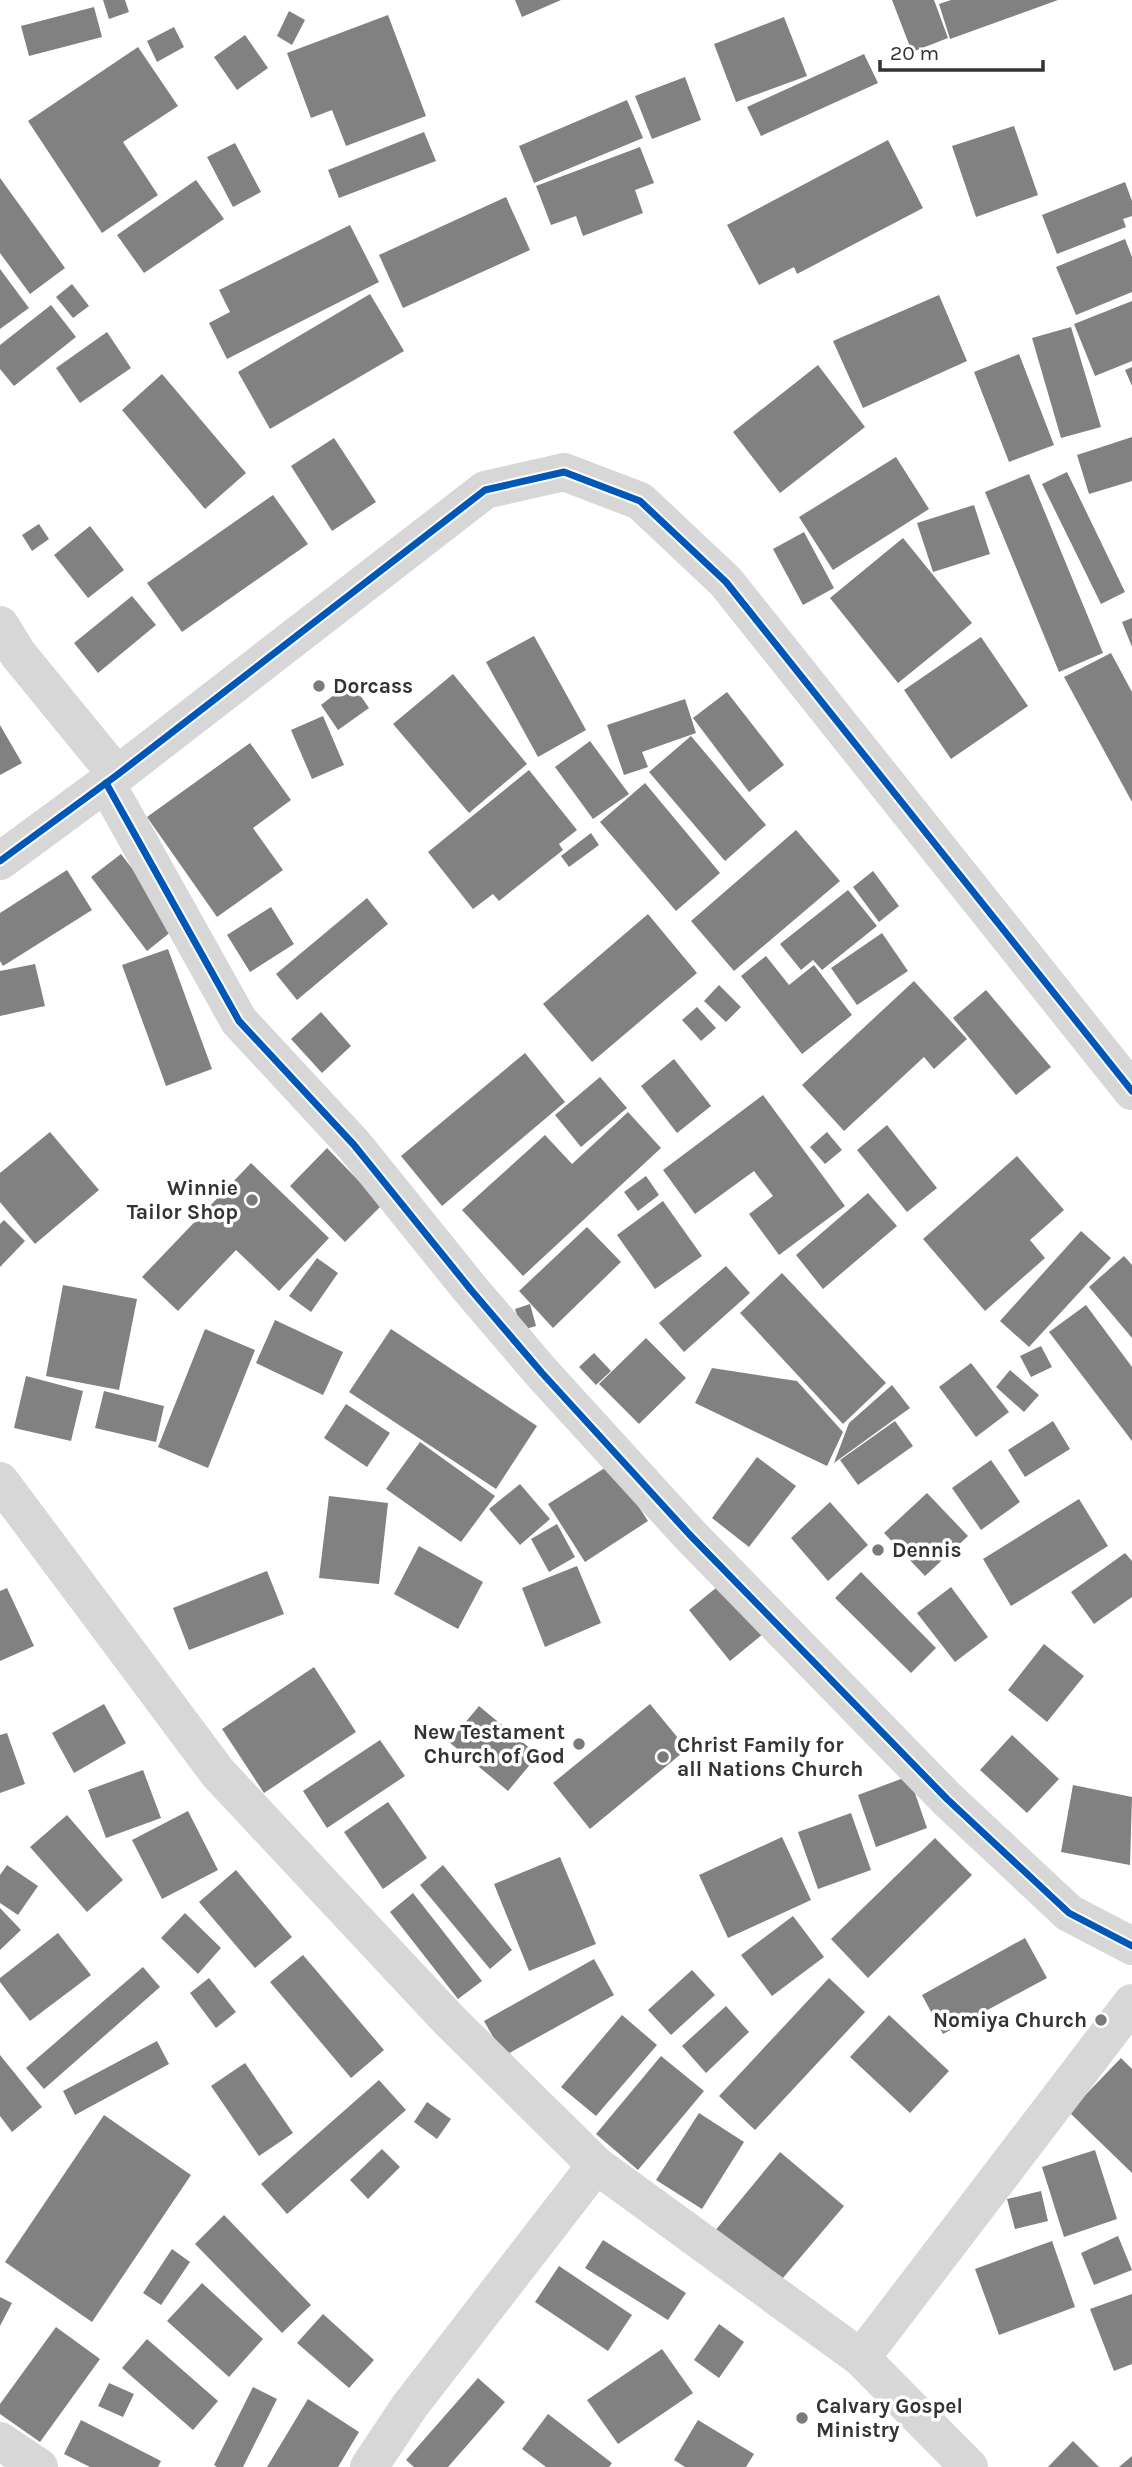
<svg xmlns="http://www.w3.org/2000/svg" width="1132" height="2467" viewBox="0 0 1132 2467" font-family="Karla,sans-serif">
  <rect width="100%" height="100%" fill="#fff"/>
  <g fill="#818181">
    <path d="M103,0H125L129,12L109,19Z"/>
    <path d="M515,0H561L522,17Z"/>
    <path d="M892,0H934L948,38L912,52Z"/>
    <path d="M951,0H1058L950,39L939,4Z"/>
    <path d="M94,7L102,37L29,56L21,26Z"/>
    <path d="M289,11L305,20L292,45L277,36Z"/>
    <path d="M388,15L426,116L346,146L332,110L311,118L287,53Z"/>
    <path d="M784,17L807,76L736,102L714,44Z"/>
    <path d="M174,27L184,47L157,62L147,41Z"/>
    <path d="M245,35L268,68L237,90L214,57Z"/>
    <path d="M138,47L178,106L123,142L158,195L102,233L28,121Z"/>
    <path d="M864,54L878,83L761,136L747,107Z"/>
    <path d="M685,77L701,120L652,139L635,96Z"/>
    <path d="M627,100L643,138L534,183L519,146Z"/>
    <path d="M1014,126L1038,195L976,217L952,146Z"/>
    <path d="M424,132L436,161L339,198L328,170Z"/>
    <path d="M888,140L923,208L797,274L794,267L759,285L727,225Z"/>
    <path d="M235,143L261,192L233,207L207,157Z"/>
    <path d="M640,147L654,183L635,190L643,213L583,236L576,216L551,225L536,186Z"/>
    <path d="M0,178L65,268L30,294L0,253Z"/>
    <path d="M196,180L224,219L144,273L117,235Z"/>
    <path d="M1125,182L1132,201V216L1123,219L1126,227L1057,254L1042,215Z"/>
    <path d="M506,197L530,250L403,308L379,255Z"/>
    <path d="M350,225L379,282L227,359L209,323L230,312L219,290Z"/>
    <path d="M1125,239L1132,257V292L1076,315L1056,267Z"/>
    <path d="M0,269L29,308L0,329Z"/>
    <path d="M72,284L89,306L73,318L56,297Z"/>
    <path d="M370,294L404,351L270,429L238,372Z"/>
    <path d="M939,295L967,361L863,408L833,341Z"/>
    <path d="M1132,301V361L1095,376L1074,324Z"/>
    <path d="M51,305L76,337L14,386L0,369V345Z"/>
    <path d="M1071,327L1101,427L1061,438L1032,338Z"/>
    <path d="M107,332L131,368L80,403L56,368Z"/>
    <path d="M1019,354L1054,445L1009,462L974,372Z"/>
    <path d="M818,365L865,427L780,493L733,432Z"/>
    <path d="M1132,367V386L1125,370Z"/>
    <path d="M162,374L246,473L205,509L122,410Z"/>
    <path d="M1132,437V481L1089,494L1077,455Z"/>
    <path d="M334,438L376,502L332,531L291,466Z"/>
    <path d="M896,457L929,509L833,570L799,517Z"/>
    <path d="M1067,472L1125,592L1101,604L1042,484Z"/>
    <path d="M1029,474L1103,653L1059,672L985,492Z"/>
    <path d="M273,495L308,544L182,632L147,583Z"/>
    <path d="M974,505L990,554L933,572L917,523Z"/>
    <path d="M39,524L49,539L32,551L22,535Z"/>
    <path d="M90,526L124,570L88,598L54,555Z"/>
    <path d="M804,532L834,588L803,605L773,549Z"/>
    <path d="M903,538L972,623L898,683L830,598Z"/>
    <path d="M132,596L156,625L98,673L74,643Z"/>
    <path d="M1132,618V647L1122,622Z"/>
    <path d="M534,636L586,730L538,757L486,662Z"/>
    <path d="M981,637L1028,706L951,759L904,690Z"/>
    <path d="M1111,653L1132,692V802L1064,677Z"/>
    <path d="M453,674L527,764L469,813L393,724Z"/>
    <path d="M351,682L369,708L338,730L321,705Z"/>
    <path d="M727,692L784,765L749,792L693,718Z"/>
    <path d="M685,699L696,733L642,752L648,767L624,775L607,725Z"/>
    <path d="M323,716L344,765L312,779L291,730Z"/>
    <path d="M0,725L22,763L0,775Z"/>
    <path d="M691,736L766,825L725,861L649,772Z"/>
    <path d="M590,741L629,794L593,819L555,767Z"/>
    <path d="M250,743L291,800L253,828L283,870L217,917L147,817Z"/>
    <path d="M529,770L577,830L559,844L563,850L499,901L493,894L473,909L428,852Z"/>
    <path d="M645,783L720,873L676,911L600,822Z"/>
    <path d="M796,830L840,881L734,971L691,921Z"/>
    <path d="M591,833L599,845L569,867L561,856Z"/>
    <path d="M121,854L177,927L147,951L91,877Z"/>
    <path d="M67,870L92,910L3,966L0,961V913Z"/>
    <path d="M873,871L899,906L879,922L853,887Z"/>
    <path d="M848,890L877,926L822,970L813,960L801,970L780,944Z"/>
    <path d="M367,898L388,924L297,1000L276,974Z"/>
    <path d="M271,907L294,944L250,972L227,935Z"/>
    <path d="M648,914L697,973L592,1062L543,1004Z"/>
    <path d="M882,933L908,971L857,1005L831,968Z"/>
    <path d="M168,949L212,1069L166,1086L122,965Z"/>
    <path d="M766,956L789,985L814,965L852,1015L802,1054L741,976Z"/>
    <path d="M35,964L45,1006L0,1016V971Z"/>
    <path d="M914,981L967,1039L934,1069L924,1057L844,1131L802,1085Z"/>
    <path d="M719,985L741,1007L726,1022L704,1001Z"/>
    <path d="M986,990L1051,1067L1016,1095L953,1018Z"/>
    <path d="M697,1007L716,1028L701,1041L682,1020Z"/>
    <path d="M321,1012L351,1046L322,1073L291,1039Z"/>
    <path d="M525,1053L565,1102L442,1206L401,1156Z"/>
    <path d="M674,1059L711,1106L677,1133L641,1086Z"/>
    <path d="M600,1077L627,1108L581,1147L555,1115Z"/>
    <path d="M763,1095L845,1206L779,1255L749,1214L773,1196L754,1171L695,1214L663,1170Z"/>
    <path d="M628,1112L661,1148L523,1276L462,1210L545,1135L572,1164Z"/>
    <path d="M887,1125L937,1188L907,1212L857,1150Z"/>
    <path d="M50,1132L99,1190L35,1244L0,1202V1173Z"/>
    <path d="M827,1132L842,1150L825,1164L810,1147Z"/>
    <path d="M327,1148L382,1205L345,1242L290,1186Z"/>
    <path d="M1017,1156L1064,1210L1030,1240L1045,1258L985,1311L923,1239Z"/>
    <path d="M251,1163L329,1238L279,1291L236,1250L178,1311L142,1277Z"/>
    <path d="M646,1176L659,1195L638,1211L624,1192Z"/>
    <path d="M868,1193L897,1226L823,1289L796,1255Z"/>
    <path d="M663,1201L702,1256L655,1289L617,1235Z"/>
    <path d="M4,1220L25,1241L0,1267V1224Z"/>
    <path d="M587,1227L621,1262L553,1328L519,1291Z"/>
    <path d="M1081,1231L1111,1258L1029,1347L1000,1321Z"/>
    <path d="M1124,1256L1132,1265V1338L1089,1287Z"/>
    <path d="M317,1258L338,1273L311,1312L289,1296Z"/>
    <path d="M726,1266L750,1293L684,1352L659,1323Z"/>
    <path d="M782,1273L886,1383L843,1424L740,1313Z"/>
    <path d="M63,1285L137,1299L119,1390L46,1376Z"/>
    <path d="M530,1304L536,1326L522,1330L515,1309Z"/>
    <path d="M1086,1305L1132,1367V1441L1049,1332Z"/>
    <path d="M275,1320L343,1352L323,1395L256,1363Z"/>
    <path d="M205,1329L255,1350L208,1468L158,1447Z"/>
    <path d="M391,1329L537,1426L496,1489L349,1392Z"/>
    <path d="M646,1338L686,1378L639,1424L599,1384Z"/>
    <path d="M1041,1346L1052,1367L1031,1377L1020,1356Z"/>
    <path d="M594,1353L611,1371L596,1385L579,1367Z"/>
    <path d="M971,1363L1009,1412L976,1437L939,1387Z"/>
    <path d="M712,1368L797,1381L843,1432L827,1466L695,1403Z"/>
    <path d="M1010,1370L1039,1395L1024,1412L996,1387Z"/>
    <path d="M26,1376L83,1391L71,1441L14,1428Z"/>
    <path d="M892,1385L910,1408L834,1463L849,1423Z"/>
    <path d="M104,1391L164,1406L156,1442L95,1428Z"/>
    <path d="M346,1404L390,1433L367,1467L324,1438Z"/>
    <path d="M895,1421L913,1446L858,1485L840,1460Z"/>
    <path d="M1053,1421L1070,1449L1025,1477L1008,1450Z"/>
    <path d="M420,1442L495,1496L461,1542L386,1489Z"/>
    <path d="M757,1457L796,1486L749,1547L712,1518Z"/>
    <path d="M991,1460L1020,1502L981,1530L952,1488Z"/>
    <path d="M611,1464L648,1521L585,1562L548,1504Z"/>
    <path d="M520,1484L550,1519L520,1545L489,1509Z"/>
    <path d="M927,1493L968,1536L925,1576L884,1533Z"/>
    <path d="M329,1496L388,1503L379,1584L319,1578Z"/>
    <path d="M1079,1499L1108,1546L1011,1606L983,1559Z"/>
    <path d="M830,1502L868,1545L828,1581L791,1538Z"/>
    <path d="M557,1524L575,1557L549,1572L531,1539Z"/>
    <path d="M419,1546L483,1582L458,1629L394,1594Z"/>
    <path d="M1125,1553L1132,1561V1597L1094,1624L1071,1592Z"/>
    <path d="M577,1566L601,1623L545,1647L522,1588Z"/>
    <path d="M267,1571L284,1614L189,1650L173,1608Z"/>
    <path d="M861,1572L936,1648L911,1673L835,1598Z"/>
    <path d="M722,1583L763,1634L730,1661L689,1610Z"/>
    <path d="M951,1587L988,1637L955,1662L917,1613Z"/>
    <path d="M7,1588L34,1646L0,1661V1591Z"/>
    <path d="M1044,1644L1084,1676L1047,1722L1008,1690Z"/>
    <path d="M314,1667L356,1732L264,1793L222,1729Z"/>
    <path d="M104,1704L126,1743L74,1773L52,1733Z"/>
    <path d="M650,1704L687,1749L590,1829L553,1783Z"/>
    <path d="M479,1706L538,1755L508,1791L449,1742Z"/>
    <path d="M7,1733L25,1784L0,1793V1735Z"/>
    <path d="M1012,1735L1059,1779L1027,1813L980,1770Z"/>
    <path d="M380,1740L405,1776L327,1828L303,1791Z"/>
    <path d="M143,1770L161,1818L106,1838L88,1790Z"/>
    <path d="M909,1776L927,1828L876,1847L858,1795Z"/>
    <path d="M1073,1785L1132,1797L1130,1865L1061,1852Z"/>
    <path d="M388,1802L427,1858L383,1889L344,1832Z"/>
    <path d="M188,1811L218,1870L162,1899L132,1840Z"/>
    <path d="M851,1813L871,1870L818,1889L798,1832Z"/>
    <path d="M67,1815L123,1880L87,1912L30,1847Z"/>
    <path d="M782,1837L811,1900L728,1938L699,1875Z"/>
    <path d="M935,1838L972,1875L868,1978L831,1939Z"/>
    <path d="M560,1857L596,1944L529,1971L494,1884Z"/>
    <path d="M7,1865L38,1886L18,1915L0,1903V1875Z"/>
    <path d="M443,1865L512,1950L490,1969L420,1885Z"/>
    <path d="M236,1870L292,1937L255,1968L199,1902Z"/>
    <path d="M413,1893L482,1981L458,1999L390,1912Z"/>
    <path d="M0,1908L21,1930L0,1950Z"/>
    <path d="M185,1913L221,1948L198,1974L161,1938Z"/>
    <path d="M793,1916L824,1957L772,1996L741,1955Z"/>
    <path d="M58,1933L91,1975L30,2021L0,1982V1978Z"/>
    <path d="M1025,1938L1047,1978L943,2034L922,1995Z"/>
    <path d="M303,1955L384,2050L351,2078L270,1982Z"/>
    <path d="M594,1959L614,1995L504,2056L484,2021Z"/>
    <path d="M143,1967L160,1987L44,2089L26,2068Z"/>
    <path d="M692,1970L715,1995L671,2035L648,2010Z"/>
    <path d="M209,1978L236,2012L216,2028L190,1993Z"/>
    <path d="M829,1978L865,2012L755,2130L719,2096Z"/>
    <path d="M726,2006L749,2032L706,2073L682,2046Z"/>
    <path d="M622,2015L657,2045L596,2116L561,2087Z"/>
    <path d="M889,2015L949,2071L910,2113L850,2057Z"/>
    <path d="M157,2041L169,2064L75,2115L63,2091Z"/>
    <path d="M0,2055L42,2107L12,2132L0,2116Z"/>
    <path d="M661,2056L704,2091L638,2170L596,2134Z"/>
    <path d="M1121,2058L1132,2069V2173L1069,2112Z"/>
    <path d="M245,2063L293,2133L259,2156L211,2086Z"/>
    <path d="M379,2080L406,2110L287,2214L261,2184Z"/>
    <path d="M427,2102L451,2119L437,2139L414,2122Z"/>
    <path d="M699,2113L744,2142L702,2209L656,2180Z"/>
    <path d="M104,2115L191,2175L92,2322L5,2262Z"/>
    <path d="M382,2149L400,2167L368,2199L350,2180Z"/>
    <path d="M1095,2150L1117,2219L1064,2237L1042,2167Z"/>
    <path d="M780,2152L844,2206L777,2285L714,2232Z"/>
    <path d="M1041,2191L1048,2221L1015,2229L1007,2199Z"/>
    <path d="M224,2215L311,2305L282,2333L195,2244Z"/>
    <path d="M1118,2236L1132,2270L1094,2285L1081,2253Z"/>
    <path d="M603,2240L686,2293L668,2320L585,2268Z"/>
    <path d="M1052,2241L1075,2307L999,2335L975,2269Z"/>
    <path d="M172,2249L190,2262L161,2305L143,2293Z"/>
    <path d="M559,2266L632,2315L608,2351L535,2302Z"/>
    <path d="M202,2283L263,2339L229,2377L167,2321Z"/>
    <path d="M1132,2294V2364L1114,2371L1090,2309Z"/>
    <path d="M0,2297L12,2303L0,2326Z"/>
    <path d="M323,2314L374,2360L349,2388L297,2343Z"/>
    <path d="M719,2324L744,2342L719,2378L694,2360Z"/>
    <path d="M56,2327L100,2359L40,2442L0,2414V2404Z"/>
    <path d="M147,2339L218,2401L193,2430L122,2368Z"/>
    <path d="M662,2349L693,2393L618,2444L587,2400Z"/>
    <path d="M478,2378L505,2402L448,2467H414L406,2460Z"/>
    <path d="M109,2383L134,2394L123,2417L98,2406Z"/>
    <path d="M253,2387L277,2399L243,2467H217L214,2465Z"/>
    <path d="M308,2399L359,2432L338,2467H267Z"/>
    <path d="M548,2414L612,2463L609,2467H546L522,2449Z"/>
    <path d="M81,2420L161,2461L158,2467H90L64,2454Z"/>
    <path d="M698,2420L754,2454L746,2467H685L674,2460Z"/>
    <path d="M1073,2441L1099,2467H1048Z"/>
    <path d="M1132,2456V2467H1119Z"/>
  </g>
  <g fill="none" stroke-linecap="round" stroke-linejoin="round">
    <g stroke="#d7d7d7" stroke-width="38">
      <path d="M0,625L18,654L117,775"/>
      <path d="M106,783L239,1021L354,1145L471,1290L542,1373L689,1534L947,1799L1069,1913L1132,1946"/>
      <path d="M0,861L117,775L485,490L564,472L640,501L726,582L1132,1091"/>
      <path d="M0,1481L218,1773L450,2021L596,2165L861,2358L969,2467"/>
      <path d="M861,2358L1132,2003"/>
      <path d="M0,2441L39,2467"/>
      <path d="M369,2467L409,2407L596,2165"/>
    </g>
    <defs>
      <g id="cycleway">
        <path d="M106,783L239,1021L354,1145L471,1290L542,1373L689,1534L947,1799L1069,1913L1132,1946"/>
        <path d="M0,861L117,775L485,490L564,472L640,501L726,582L1132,1091"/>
      </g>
    </defs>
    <use href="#cycleway" stroke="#fff" stroke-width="11"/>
    <use href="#cycleway" stroke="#0057b8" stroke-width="7"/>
  </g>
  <g fill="#7a7a7a" stroke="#fff" stroke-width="2.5">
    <circle cx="319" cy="686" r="7"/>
    <circle cx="252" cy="1200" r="7"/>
    <circle cx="878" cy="1550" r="7"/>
    <circle cx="579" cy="1744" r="7"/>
    <circle cx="663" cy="1757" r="7"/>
    <circle cx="1101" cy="2020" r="7"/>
    <circle cx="802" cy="2418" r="7"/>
  </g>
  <g text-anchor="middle" stroke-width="7" stroke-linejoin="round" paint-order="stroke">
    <g font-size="21" font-weight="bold" fill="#333" stroke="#fff" text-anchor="start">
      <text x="333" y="693">Dorcass</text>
      <text x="238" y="1195" text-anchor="end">Winnie<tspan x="238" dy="24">Tailor Shop</tspan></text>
      <text x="892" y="1557">Dennis</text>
      <text x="565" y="1739" text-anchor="end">New Testament<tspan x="565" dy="24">Church of God</tspan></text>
      <text x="677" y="1752">Christ Family for<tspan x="677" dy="24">all Nations Church</tspan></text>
      <text x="1087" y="2027" text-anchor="end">Nomiya Church</text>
      <text x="816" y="2413">Calvary Gospel<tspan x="816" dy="24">Ministry</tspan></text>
    </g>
  </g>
  <path d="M880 60v10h163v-10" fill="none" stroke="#333333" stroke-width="3.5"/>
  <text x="890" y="60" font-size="21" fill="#333333" stroke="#ffffff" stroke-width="5" paint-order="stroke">20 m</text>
</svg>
